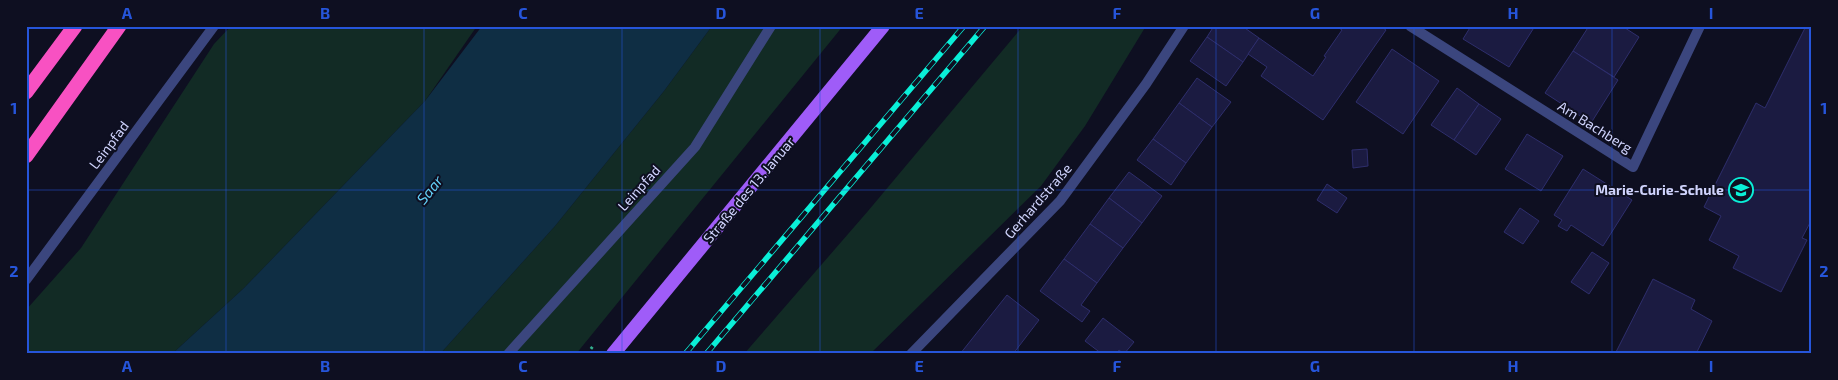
<svg xmlns="http://www.w3.org/2000/svg" width="1838" height="380" viewBox="0 0 1838 380" font-family="'Exo 2',sans-serif">
  <rect width="100%" height="100%" fill="#0e0f21"/>
  <g fill="#122b25">
    <path d="M231,26H477L425,101L244,288L172,354H26V310L81,248L214,44Z"/>
    <path d="M712,26H843L576,354H440L555,226L664,91Z"/>
    <path d="M1023,26H1146L1085,126L1041,186L870,354H744L868,211Z"/>
  </g>
  <path fill="#0f2e44" d="M482,26H712L664,91L555,226L440,354H172L244,288L425,101Z"/>
  <g fill="#1b1b41" stroke="#2e2e6c">
    <path d="M1214,26H1242L1259,38L1243,62L1207,37Z"/>
    <path d="M1336,26H1380L1386,30L1323,120L1261,76L1267,67L1248,54L1259,38L1313,76L1326,57L1324,56L1342,30Z"/>
    <path d="M1471,26H1535L1509,67L1463,39Z"/>
    <path d="M1589,26H1622L1639,37L1614,77L1573,51Z"/>
    <path d="M1806,26H1812V219L1802,238L1807,240L1781,292L1733,268L1739,256L1709,240L1721,216L1704,207L1756,103L1765,108Z"/>
    <path d="M1207,37L1243,62L1226,86L1190,61Z"/>
    <path d="M1392,49L1439,81L1403,134L1356,102Z"/>
    <path d="M1573,51L1618,80L1591,123L1545,93Z"/>
    <path d="M1197,78L1231,102L1212,127L1179,103Z"/>
    <path d="M1457,88L1479,104L1454,140L1431,125Z"/>
    <path d="M1179,103L1212,127L1186,163L1153,139Z"/>
    <path d="M1479,104L1501,119L1476,155L1454,140Z"/>
    <path d="M1527,134L1563,156L1541,191L1505,169Z"/>
    <path d="M1153,139L1186,163L1171,185L1137,160Z"/>
    <path d="M1367,149L1368,166L1353,168L1352,150Z"/>
    <path d="M1583,169L1632,200L1603,246L1571,225L1567,231L1558,226L1562,220L1554,215Z"/>
    <path d="M1129,172L1162,196L1142,223L1109,198Z"/>
    <path d="M1327,184L1347,198L1337,213L1317,200Z"/>
    <path d="M1109,198L1142,223L1123,248L1090,224Z"/>
    <path d="M1520,208L1539,221L1523,244L1504,232Z"/>
    <path d="M1090,224L1123,248L1097,283L1064,259Z"/>
    <path d="M1592,252L1609,263L1589,294L1571,282Z"/>
    <path d="M1064,259L1097,283L1081,305L1090,311L1082,322L1040,291Z"/>
    <path d="M1653,279L1695,300L1691,309L1712,321L1696,354H1615Z"/>
    <path d="M1007,295L1039,320L1013,354H960Z"/>
    <path d="M1103,318L1134,342L1124,354L1119,350L1116,354H1102L1085,341Z"/>
  </g>
  <g fill="none" stroke-linecap="round" stroke-linejoin="round">
    <path stroke="#33ae8e" stroke-width="3" stroke-dasharray="2.5 4" stroke-linecap="butt" d="M587,354L593,346"/>
    <g stroke="#3b467e" stroke-width="10">
      <path d="M26,280L214,26"/>
      <path d="M508,354L695,147L771,26"/>
    </g>
    <path stroke="#3b467e" stroke-width="10" d="M1410,26L1633,167L1700,26"/>
    <path stroke="#3b467e" stroke-width="10" d="M911,354L1060,201L1146,84L1184,26"/>
    <path stroke="#9f5cf8" stroke-width="14" d="M613,354L883,26"/>
    <g stroke="#f851c2" stroke-width="15">
      <path d="M26,92L75,26"/>
      <path d="M26,156L119,26"/>
    </g>
    <defs>
      <g id="rail">
        <path d="M685,354L964,26"/>
        <path d="M706,354L985,26"/>
      </g>
    </defs>
    <use href="#rail" stroke="#0aefd8" stroke-width="5.5"/>
    <use href="#rail" stroke="#0e0f21" stroke-width="4" stroke-dasharray="11" stroke-linecap="butt"/>
  </g>
  <path fill="none" stroke="#2655da" stroke-width="1" stroke-opacity="0.55" d="M226,26V354M424,26V354M622,26V354M820,26V354M1018,26V354M1216,26V354M1414,26V354M1612,26V354M26,190H1812"/>
  <defs>
    <symbol id="school-ring" viewBox="-11 -11 22 22"><circle r="9.5" fill="#0e0f21" stroke="#0aefd8" stroke-width="1.5"/><path d="M0-5L7-2L0 1L-7-2ZM-4 1L0 2.5L4 1V4Q0 6-4 4Z" fill="#0aefd8"/></symbol>
  </defs>
  <g fill-rule="evenodd">
    <use href="#school-ring" x="1727" y="176" width="28" height="28"/>
  </g>
  <g text-anchor="middle" stroke-width="4" stroke-linejoin="round" paint-order="stroke">
    <g font-size="14" fill="#d0d4fd" stroke="#0e0f21">
      <text transform="translate(1595 127) rotate(32)" y="5">Am Bachberg</text>
      <text transform="translate(109 145) rotate(-53)" y="5">Leinpfad</text>
      <text transform="translate(639 188) rotate(-48)" y="5">Leinpfad</text>
      <text transform="translate(749 190) rotate(-50)" y="5">Straße des 13. Januar</text>
      <text transform="translate(1038 201) rotate(-49)" y="5">Gerhardstraße</text>
    </g>
    <g font-size="14" font-weight="bold" fill="#d0d4fd" stroke="#0e0f21" text-anchor="end">
      <text x="1724" y="195">Marie-Curie-Schule</text>
    </g>
    <g font-size="15" font-style="italic" fill="#63d1f8" stroke="#0e0f21">
      <text transform="translate(430 190) rotate(-51)" y="5">Saar</text>
    </g>
  </g>
  <rect width="1838" height="380" fill="none" stroke="#0e0f21" stroke-width="55"/>
  <rect x="28" y="28" width="1782" height="324" fill="none" stroke="#2655da" stroke-width="2"/>
  <g font-size="16" text-anchor="middle" font-weight="bold" fill="#2655da">
    <text x="127" y="19">A</text>
    <text x="325" y="19">B</text>
    <text x="523" y="19">C</text>
    <text x="721" y="19">D</text>
    <text x="919" y="19">E</text>
    <text x="1117" y="19">F</text>
    <text x="1315" y="19">G</text>
    <text x="1513" y="19">H</text>
    <text x="1711" y="19">I</text>
    <text x="14" y="114">1</text>
    <text x="1824" y="114">1</text>
    <text x="14" y="277">2</text>
    <text x="1824" y="277">2</text>
    <text x="127" y="372">A</text>
    <text x="325" y="372">B</text>
    <text x="523" y="372">C</text>
    <text x="721" y="372">D</text>
    <text x="919" y="372">E</text>
    <text x="1117" y="372">F</text>
    <text x="1315" y="372">G</text>
    <text x="1513" y="372">H</text>
    <text x="1711" y="372">I</text>
  </g>
</svg>
